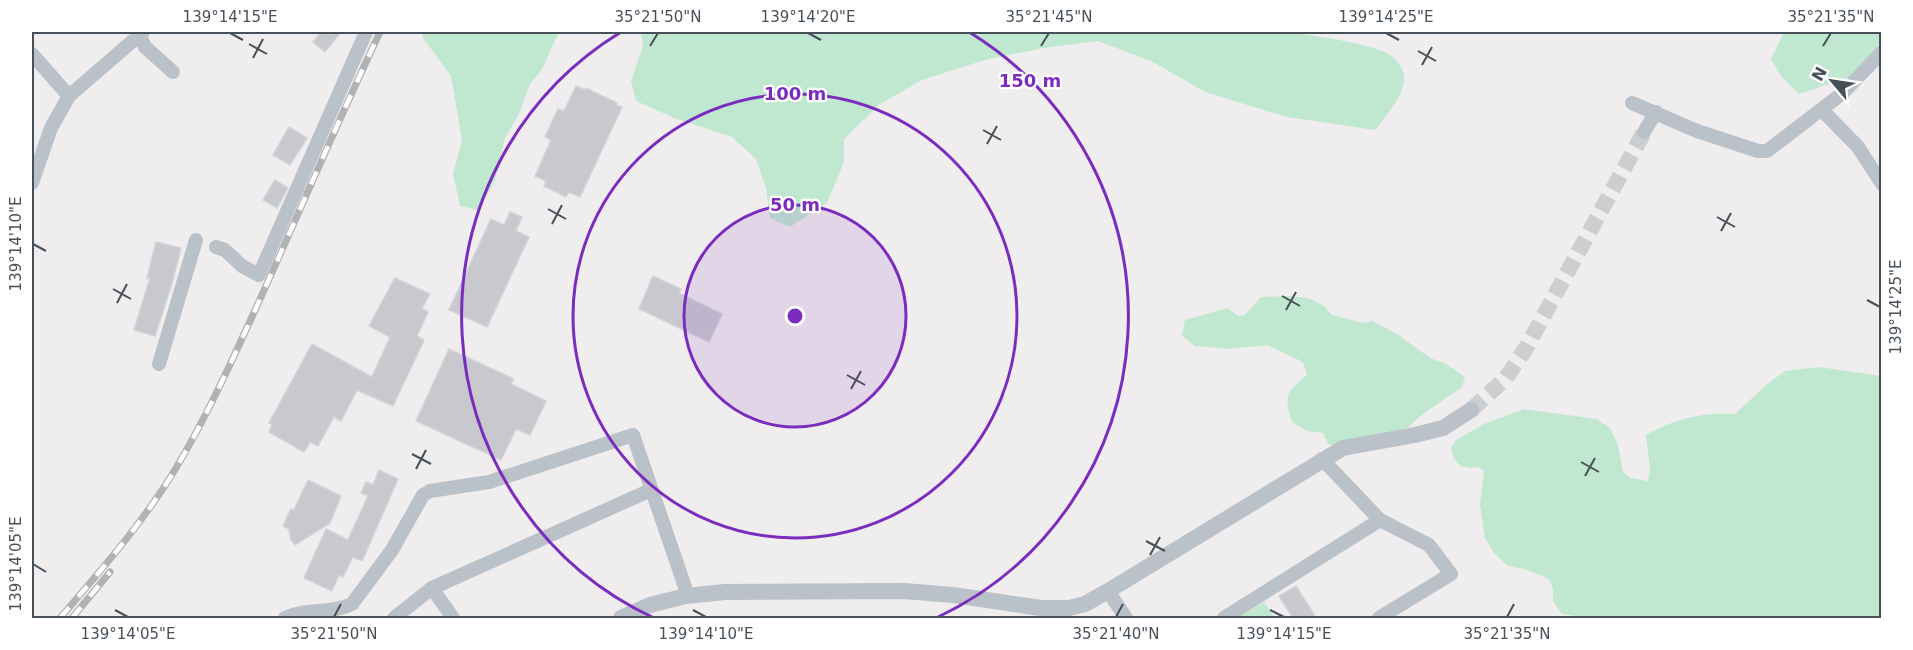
<svg xmlns="http://www.w3.org/2000/svg" width="1913" height="650" viewBox="0 0 1913 650" font-family="'DejaVu Sans',sans-serif">
  <rect width="100%" height="100%" fill="#efeded"/>
  <g fill="#c0e8d0">
    <path d="M422,32H559L541,71L530,84L519,114L505,138L495,180L479,210L460,206L453,174L462,140L451,76L423,38Z"/>
    <path d="M641,32H1289C1314,36 1371,43 1390,55C1399,61 1406,72 1404,82C1400,101 1385,116 1375,130L1287,117L1205,92L1153,62L1098,41L1044,48L988,59L922,80L880,104L844,139V162L827,203L790,227L770,218L766,188L756,159L732,137L674,118L636,101L631,81L643,46Z"/>
    <path d="M1784,32H1881V39L1868,64L1854,76L1799,94L1781,76L1771,59Z"/>
    <path d="M1288,296L1308,298L1324,306L1332,315L1363,323L1372,321L1397,334L1430,358L1446,364L1465,377L1462,387L1420,416L1408,428L1341,447L1328,444L1323,433L1307,431L1292,422C1284,396 1285,393 1307,375L1303,362L1267,345L1229,349L1195,346L1182,336L1185,320L1228,308L1238,316L1245,315L1261,297Z"/>
    <path d="M1819,367L1881,376V618H1591L1562,614L1553,601V588L1549,579L1525,569L1508,566L1494,553L1485,538L1480,505L1484,471L1478,467L1471,468L1460,466L1454,458L1451,448L1456,440L1484,424L1524,409L1596,419L1610,428L1618,445L1623,472L1631,478L1648,481L1650,469L1646,435C1674,419 1702,412 1735,414L1766,385L1785,371Z"/>
    <path d="M1264,602L1275,618H1237Z"/>
  </g>
  <g fill="#c7c9cf" stroke="#d2d3d8" stroke-width="1.5">
    <path d="M321,32H341L325,52L313,42Z"/>
    <path d="M576,86L585,90L586,88L617,103L616,105L622,107L580,197L569,192L566,197L544,186L546,181L535,176L551,140L545,137L558,109L564,111Z"/>
    <path d="M289,127L307,138L290,165L273,155Z"/>
    <path d="M275,180L288,188L277,208L263,200Z"/>
    <path d="M510,212L522,217L516,231L529,237L487,327L449,310L491,219L504,225Z"/>
    <path d="M156,242L181,248L172,283L155,336L134,330L150,278H147Z"/>
    <path d="M653,276L681,289L679,293L722,314L709,342L639,309Z"/>
    <path d="M395,278L430,294L422,308L428,312L417,336L424,340L393,406L357,390L341,421L334,417L318,446L310,442L304,452L269,432L272,425L269,423L312,344L372,377L390,337L369,326Z"/>
    <path d="M449,349L514,379L511,384L546,401L530,435L516,429L501,460L416,421Z"/>
    <path d="M379,470L398,479L362,561L353,557L343,577L339,575L332,591L304,578L326,529L348,540L368,496L361,493L366,482L373,485Z"/>
    <path d="M308,480L341,496L330,523L295,545L291,540L289,529L283,526L291,509L294,510Z"/>
    <path d="M1296,586L1316,618H1293L1279,596Z"/>
  </g>
  <g fill="none" stroke-linecap="round" stroke-linejoin="round">
    <path stroke="#cdcecf" stroke-width="16" stroke-dasharray="16 8" stroke-linecap="butt" d="M1471,410L1506,378L1526,348L1644,132"/>
    <g stroke="#bac1c8" stroke-width="14">
      <path d="M138,32L145,47L173,72"/>
      <path d="M32,54L69,96"/>
      <path d="M1632,103L1697,131L1758,151H1767L1844,92L1882,52"/>
      <path d="M1822,110L1858,147L1882,184"/>
      <path d="M1644,132L1656,112"/>
      <path d="M32,183L51,128L69,96L143,32"/>
      <path d="M216,247L225,250L242,266L259,275L366,32"/>
      <path d="M159,364L196,240"/>
      <path d="M1322,459L1380,520L1429,545L1451,574L1379,618"/>
      <path d="M432,588L453,618"/>
      <path d="M1108,591L1126,618"/>
      <path d="M285,618C306,608 331,614 352,604L392,550L423,495L430,491L489,482L633,435L685,587L686,596"/>
      <path d="M394,618L432,588L651,490"/>
      <path d="M1224,618L1380,520"/>
    </g>
    <path stroke="#bac1c8" stroke-width="16" d="M621,618L650,605L686,596L725,592L904,591L953,595L1041,608H1069L1085,604L1108,591L1343,448L1415,435L1443,428L1471,410"/>
    <defs>
      <g id="rail">
        <path d="M60,618C101,570 143,523 176,468C209,413 235,354 261,297C301,208 339,119 380,32"/>
        <path d="M72,618L110,572"/>
      </g>
    </defs>
    <use href="#rail" stroke="#b0b2b6" stroke-width="7"/>
    <use href="#rail" stroke="#fff" stroke-width="4.5" stroke-dasharray="14" stroke-linecap="butt"/>
  </g>
  <path fill="none" stroke="#475058" stroke-width="2" d="M230,33L243,40M808,33L821,40M1386,33L1399,40M249,44L267,54M650,46L658,33M1041,46L1049,33M1823,46L1831,33M1418,51L1436,61M253,58L263,39M1422,65L1432,47M983,130L1001,140M987,144L997,126M548,209L566,219M1717,217L1735,227M552,224L562,205M1721,231L1731,213M33,244L46,251M113,289L131,299M1282,296L1300,306M1867,300L1880,307M117,303L127,284M1286,310L1296,292M847,375L865,385M851,389L861,371M412,454L431,464M1581,462L1599,472M416,469L426,450M1585,476L1595,458M1146,541L1165,551M1150,555L1160,537M33,564L46,572M115,610L128,617M693,610L706,617M1270,610L1284,617M334,617L341,604M1116,617L1123,604M1507,617L1514,604"/>
  <circle cx="795" cy="316" r="111" fill="#7b2cbf" fill-opacity=".12"/>
  <g fill="none" stroke="#7b2cbf" stroke-width="3">
    <circle cx="795" cy="316" r="111"/>
    <circle cx="795" cy="316" r="222"/>
    <path d="M654 618A333 333 0 0 1 621 32M969 32A333 333 0 0 1 936 618"/>
  </g>
  <circle cx="795" cy="316" r="9" fill="#7b2cbf" stroke="#fff" stroke-width="3"/>
  <g font-size="18" text-anchor="middle" font-weight="bold" fill="#7b2cbf" stroke="#fff" stroke-width="4.5" stroke-linejoin="round" paint-order="stroke">
    <text x="1030" y="87">150 m</text>
    <text x="795" y="100">100 m</text>
    <text x="795" y="211">50 m</text>
  </g>
  <rect width="1913" height="650" fill="none" stroke="#ffffff" stroke-width="66"/>
  <g transform="translate(1832 81) rotate(299)" stroke="#ffffff" stroke-width="4.5" paint-order="stroke">
  <path d="M0-4.5L10 22L0 15L-10 22Z" fill="#475058"/>
  <text y="-9" font-size="16" font-weight="bold" text-anchor="middle" fill="#475058">N</text>
  </g>
  <rect x="33" y="33" width="1847" height="584" fill="none" stroke="#475058" stroke-width="2"/>
  <g font-size="15" text-anchor="middle" fill="#475058">
    <text x="230" y="22">139°14'15"E</text>
    <text x="658" y="22">35°21'50"N</text>
    <text x="808" y="22">139°14'20"E</text>
    <text x="1049" y="22">35°21'45"N</text>
    <text x="1386" y="22">139°14'25"E</text>
    <text x="1831" y="22">35°21'35"N</text>
    <text transform="translate(16 244) rotate(-90)" y="5">139°14'10"E</text>
    <text transform="translate(1896 307) rotate(-90)" y="5">139°14'25"E</text>
    <text transform="translate(16 564) rotate(-90)" y="5">139°14'05"E</text>
    <text x="128" y="639">139°14'05"E</text>
    <text x="334" y="639">35°21'50"N</text>
    <text x="706" y="639">139°14'10"E</text>
    <text x="1116" y="639">35°21'40"N</text>
    <text x="1284" y="639">139°14'15"E</text>
    <text x="1507" y="639">35°21'35"N</text>
  </g>
</svg>
